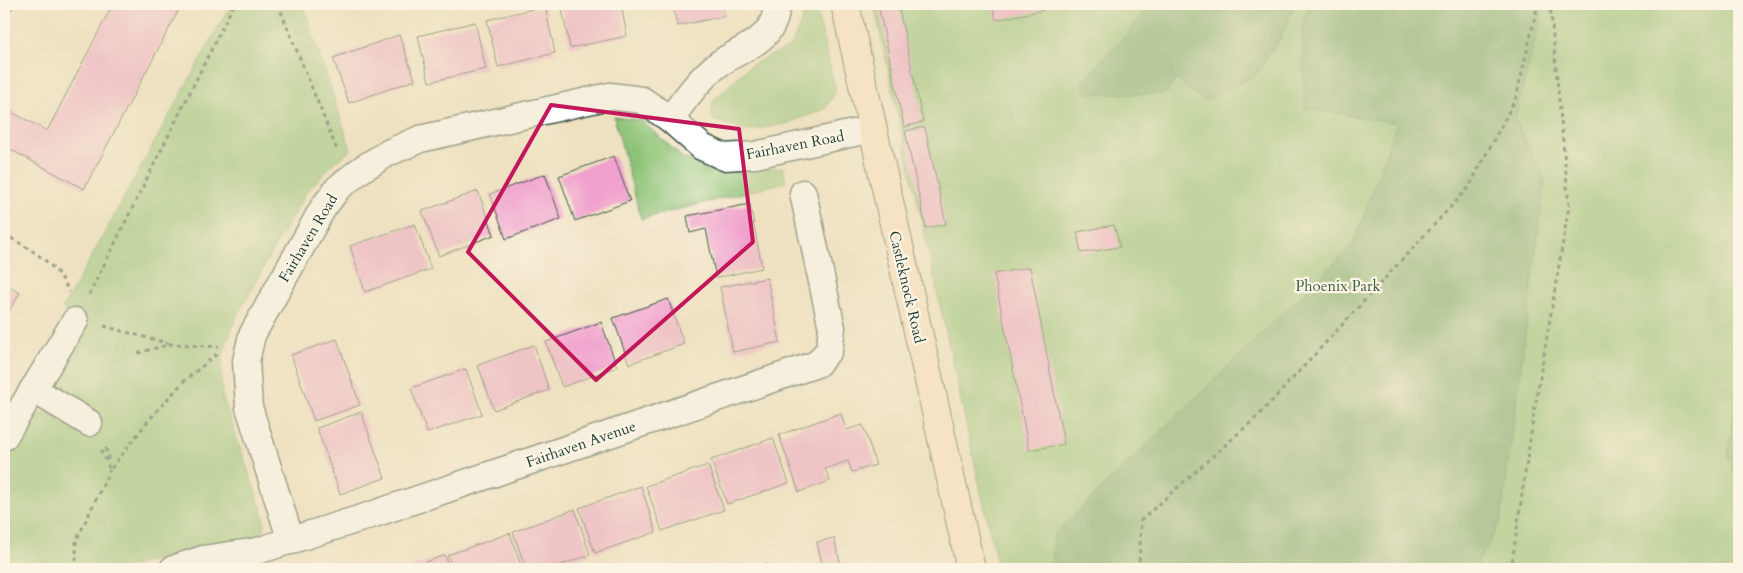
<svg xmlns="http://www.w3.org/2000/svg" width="1743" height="573" viewBox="0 0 1743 573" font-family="Cardo,serif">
  <rect width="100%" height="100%" fill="#fcf5e5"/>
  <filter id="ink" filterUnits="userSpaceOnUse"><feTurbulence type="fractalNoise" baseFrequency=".02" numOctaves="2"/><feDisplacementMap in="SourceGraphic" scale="10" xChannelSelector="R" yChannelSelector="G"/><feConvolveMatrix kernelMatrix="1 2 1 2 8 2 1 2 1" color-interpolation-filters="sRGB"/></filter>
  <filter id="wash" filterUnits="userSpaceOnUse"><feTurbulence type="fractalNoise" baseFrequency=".0096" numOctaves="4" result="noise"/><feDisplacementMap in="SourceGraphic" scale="20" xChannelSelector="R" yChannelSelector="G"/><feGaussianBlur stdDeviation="1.12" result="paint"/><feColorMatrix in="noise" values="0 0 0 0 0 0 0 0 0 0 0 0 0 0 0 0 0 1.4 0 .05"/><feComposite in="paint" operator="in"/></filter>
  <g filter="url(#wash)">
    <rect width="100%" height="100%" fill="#eee1c1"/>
    <g fill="#8cc376" stroke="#568055">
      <path d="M231,4H303L351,150L332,165L307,191L278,240L236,318L225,347L221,369L222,395L264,517V530L257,539L200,548L121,569H4V459L24,425L36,415L48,412L89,423L97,412C87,405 76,400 67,393C47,377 72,347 82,330L63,308Z"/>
      <path d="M800,4H815L836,92L825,109L786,124L747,131L713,120L712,102L749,66L791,46L803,18Z"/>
      <path d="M874,4H1739V569H998Z"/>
      <path d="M614,117L641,120L683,158L729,172L783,167L786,182L641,219Z"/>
    </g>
    <g fill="#71a967" stroke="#48734e">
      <path d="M1151,4H1295L1280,38L1257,74L1205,101L1176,79L1167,93L1135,94L1087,93L1082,82L1130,31Z"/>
      <path d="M1310,4H1544L1515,119L1545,180L1501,520L1475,569H1053V536L1353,245L1397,123L1305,108L1302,24Z"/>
      <path d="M1739,387V484L1728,457L1737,388Z"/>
    </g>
    <g id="blocks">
      <g fill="#f0a1ce">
        <path d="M4,4H14L4,23Z"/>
        <path d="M113,4H182L84,189L4,146V108L47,131Z"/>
        <path d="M561,4H621L627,36L570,48Z"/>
        <path d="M673,4H722L725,16L677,26Z"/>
        <path d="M878,4H898L923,122L904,127Z"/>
        <path d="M992,4H1042L1043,10L996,20Z"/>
        <path d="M545,6L555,53L498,67L487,20Z"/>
        <path d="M475,22L486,69L429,82L418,36Z"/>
        <path d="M399,35L415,80L349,103L333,58Z"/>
        <path d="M925,127L946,224L926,228L905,131Z"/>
        <path d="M614,156L630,201L575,221L559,176Z"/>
        <path d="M545,174L561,219L506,239L490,194Z"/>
        <path d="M478,191L494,235L439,256L422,211Z"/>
        <path d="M750,204L762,268L716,278L706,229L690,233L687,216Z"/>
        <path d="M415,224L431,269L365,292L350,246Z"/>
        <path d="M1114,225L1120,247L1081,253L1077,232Z"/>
        <path d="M1030,267L1064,444L1029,450L994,274Z"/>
        <path d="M767,278L780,342L733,352L720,287Z"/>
        <path d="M4,283L20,293L4,319Z"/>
        <path d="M668,299L684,344L629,364L613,318Z"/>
        <path d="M601,322L617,367L562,387L546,342Z"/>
        <path d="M337,339L360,405L314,421L291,355Z"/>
        <path d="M534,345L549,390L494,410L478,365Z"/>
        <path d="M466,369L482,414L427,433L411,388Z"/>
        <path d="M361,412L385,478L340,494L317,428Z"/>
        <path d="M841,413L846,430L863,425L876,465L852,472L848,461L825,469L830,481L799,492L779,435Z"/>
        <path d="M773,438L789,483L727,504L711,460Z"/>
        <path d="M708,465L724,510L662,531L646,486Z"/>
        <path d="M641,486L656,532L595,553L579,508Z"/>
        <path d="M575,509L590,555L548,569H526L513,532Z"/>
        <path d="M510,533L522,569H453L448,555Z"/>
        <path d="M834,538L841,566L823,569L817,542Z"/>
        <path d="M445,555L450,569H407Z"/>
        <path d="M768,564L769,569H747V568Z"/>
      </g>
    </g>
  </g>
  <g filter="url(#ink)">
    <use href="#blocks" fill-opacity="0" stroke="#3e5649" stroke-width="1"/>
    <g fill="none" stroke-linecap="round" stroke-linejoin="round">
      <defs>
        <g id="minor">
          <path d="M670,119C684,101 698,80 716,66C741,46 775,44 777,4"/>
          <path d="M33,389L89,423"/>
          <path d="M4,437L75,321"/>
          <path d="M291,541L249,407L246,361L252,335L323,208L338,188L362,169L388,153L420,139L610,96L642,100L670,119L702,147L724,157L755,155L872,129"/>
          <path d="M173,569L203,559L257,551L365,517L817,364L829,350L832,328L803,193"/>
        </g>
        <path id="secondary" d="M845,4L971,569"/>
      </defs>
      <use href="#minor" stroke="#3e5649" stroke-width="29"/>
      <use href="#secondary" stroke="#3e5649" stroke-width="30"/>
      <g stroke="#3e5649" stroke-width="3" stroke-dasharray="4 4" stroke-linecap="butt">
        <path d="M278,4L337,150"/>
        <path d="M4,234C30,249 57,263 69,292"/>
        <path d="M89,295L234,4"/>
        <path d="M104,326L170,344"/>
        <path d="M138,353L171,344L219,347"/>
        <path d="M106,448L109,464"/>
        <path d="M101,450L110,470L148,421L183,382L217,354"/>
        <path d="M76,569V541L110,470"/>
        <path d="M1139,569L1141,520L1258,416L1469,187L1516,98L1538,4"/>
        <path d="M1511,569L1534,413L1569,206L1550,4"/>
      </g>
      <use href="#minor" stroke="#fff" stroke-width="26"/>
      <use href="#secondary" stroke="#ffe4c6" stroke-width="28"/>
    </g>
  </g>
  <path d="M0 0H1743V573H0ZM551,105L739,129L753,242L596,380L468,252Z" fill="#eee1c1" fill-opacity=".55" fill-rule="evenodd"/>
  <path fill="none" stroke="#c2185b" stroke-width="4" stroke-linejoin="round" d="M551,105L739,129L753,242L596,380L468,252Z"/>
  <g text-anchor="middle" stroke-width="4.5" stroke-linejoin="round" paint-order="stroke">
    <g font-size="15" fill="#1f3d34" stroke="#fcf5e5">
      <text transform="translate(795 145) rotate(-11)" y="5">Fairhaven Road</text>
      <text transform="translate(308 238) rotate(-59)" y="5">Fairhaven Road</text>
      <text transform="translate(907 287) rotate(77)" y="5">Castleknock Road</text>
      <text transform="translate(581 444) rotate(-19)" y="5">Fairhaven Avenue</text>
    </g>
    <g font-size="15" fill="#3a5e44" stroke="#fcf5e5">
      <text x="1338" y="291">Phoenix Park</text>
    </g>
  </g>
  <rect width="1743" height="573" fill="none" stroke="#fcf5e5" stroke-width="20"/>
</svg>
